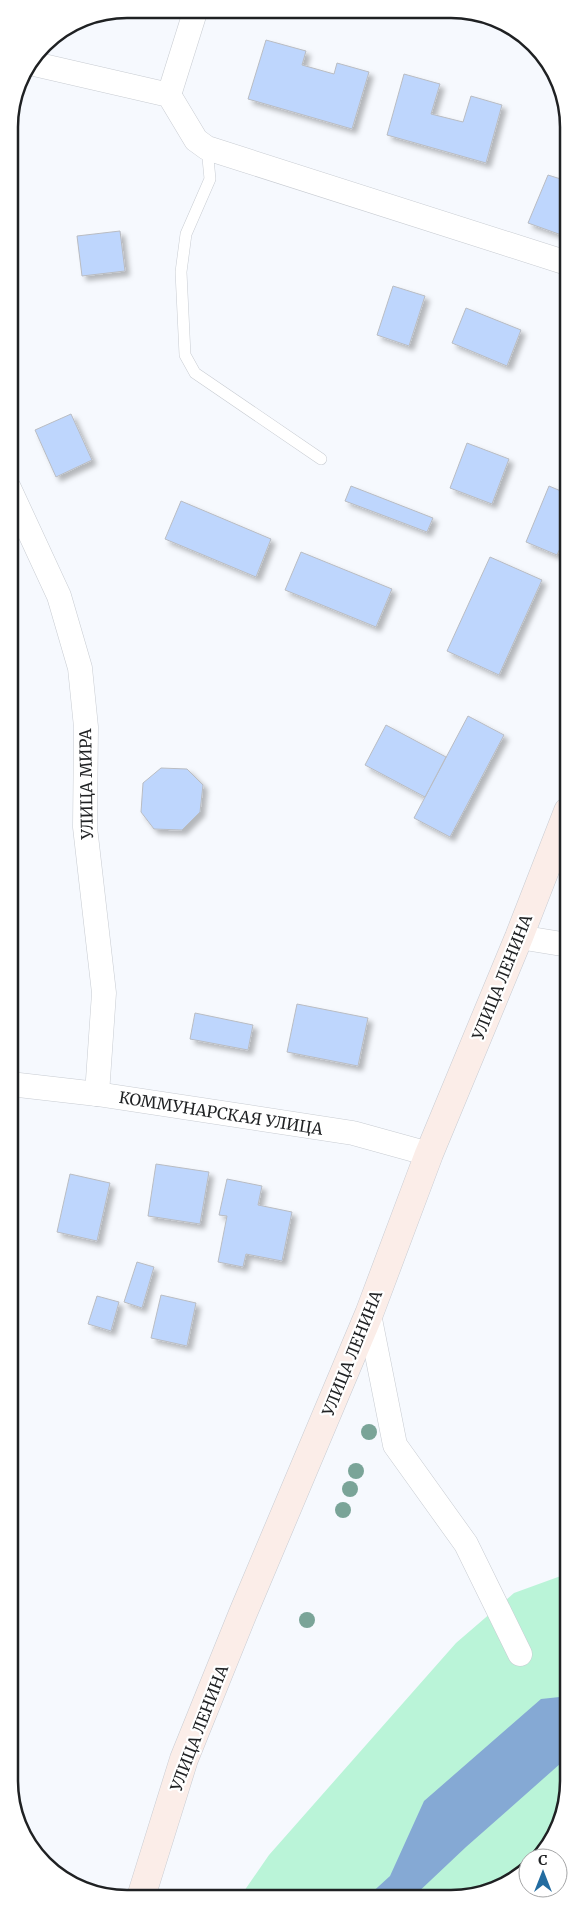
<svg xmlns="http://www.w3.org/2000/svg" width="578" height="1908" viewBox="0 0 578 1908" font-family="Merriweather,serif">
  <defs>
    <filter id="shadow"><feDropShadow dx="4.5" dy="4.5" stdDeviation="2.5" flood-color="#0004"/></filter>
  </defs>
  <rect width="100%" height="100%" fill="#f6f9fe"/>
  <path fill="#baf4d8" d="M569,1573V1789L560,1827L541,1858H528V1866L475,1897H240L269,1855L456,1643L514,1593Z"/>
  <path fill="#85a9d4" d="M569,1696V1756L466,1847L413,1897H367L390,1876L424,1801L541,1699Z"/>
  <g fill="#bed6fd" stroke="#b9bcc2" filter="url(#shadow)">
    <path d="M266,40L306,51L302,65L334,74L337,63L369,72L352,129L248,99Z"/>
    <path d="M404,74L440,84L431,114L463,122L471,96L502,105L486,163L387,135Z"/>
    <path d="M548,175L567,181V237L528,223Z"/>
    <path d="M120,231L125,271L82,276L77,236Z"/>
    <path d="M393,286L425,296L409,346L377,335Z"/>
    <path d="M466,308L521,330L507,366L452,343Z"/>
    <path d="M71,414L92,460L56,477L35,430Z"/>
    <path d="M467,443L509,459L492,504L450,488Z"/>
    <path d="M351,486L433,518L427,532L345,501Z"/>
    <path d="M549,486L568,494V531L557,555L526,542Z"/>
    <path d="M181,501L271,539L256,577L165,539Z"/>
    <path d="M301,552L392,589L376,627L285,590Z"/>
    <path d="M490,557L542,580L499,675L447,651Z"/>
    <path d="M468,716L504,735L450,837L414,818Z"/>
    <path d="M386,725L446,757L425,797L365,765Z"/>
    <path d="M161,768L187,769L203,785L200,812L182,830L154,829L141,812L143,783Z"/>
    <path d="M297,1004L368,1018L358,1066L287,1052Z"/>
    <path d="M195,1013L253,1025L248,1050L190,1039Z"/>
    <path d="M156,1164L209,1172L200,1224L148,1216Z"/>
    <path d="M70,1174L110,1183L97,1241L57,1232Z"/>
    <path d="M227,1179L262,1186L258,1205L292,1212L282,1261L246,1254L243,1267L218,1262L227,1216L219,1215Z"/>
    <path d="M137,1262L154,1267L142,1308L124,1302Z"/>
    <path d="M161,1295L196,1303L187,1346L151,1338Z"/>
    <path d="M97,1296L119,1302L111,1331L88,1324Z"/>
  </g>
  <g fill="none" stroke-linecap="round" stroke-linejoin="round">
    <defs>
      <path id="service" d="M207,148L210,179L186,234L181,272L185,355L195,373L321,459"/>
      <g id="minor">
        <path d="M30,63L169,95L196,140L207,148L567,263"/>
        <path d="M169,95L196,9"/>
        <path d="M9,488L59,596L80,668L86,727L85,827L104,993L97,1094"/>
        <path d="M519,937L568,945"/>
        <path d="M10,1084L97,1094L353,1133L429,1154"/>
        <path d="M369,1314L395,1445L466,1544L520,1654"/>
      </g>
      <path id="secondary" d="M141,1897L184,1759L243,1613L369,1314L429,1154L519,937L568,811"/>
    </defs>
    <use href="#service" stroke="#c8ccd2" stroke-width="12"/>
    <use href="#minor" stroke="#c8ccd2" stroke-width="25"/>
    <use href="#secondary" stroke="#c8ccd2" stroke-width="29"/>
    <use href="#service" stroke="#fff" stroke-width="11"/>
    <use href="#minor" stroke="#fff" stroke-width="24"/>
    <use href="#secondary" stroke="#fbede8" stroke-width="28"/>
  </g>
  <g fill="#7aa498">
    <circle cx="369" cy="1432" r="8"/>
    <circle cx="356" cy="1471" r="8"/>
    <circle cx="350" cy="1489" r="8"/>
    <circle cx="343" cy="1510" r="8"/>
    <circle cx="307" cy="1620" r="8"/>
  </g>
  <g text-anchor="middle" stroke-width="4.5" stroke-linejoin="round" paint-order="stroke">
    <g font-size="16" fill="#1f2123" stroke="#fff">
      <text transform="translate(86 784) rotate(-91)" y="6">УЛИЦА МИРА</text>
      <text transform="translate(502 977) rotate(-68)" y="6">УЛИЦА ЛЕНИНА</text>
      <text transform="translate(221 1113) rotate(9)" y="6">КОММУНАРСКАЯ УЛИЦА</text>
      <text transform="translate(352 1353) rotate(-68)" y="6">УЛИЦА ЛЕНИНА</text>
      <text transform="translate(199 1728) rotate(-69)" y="6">УЛИЦА ЛЕНИНА</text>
    </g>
  </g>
  <path d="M0 0H578V1908H0ZM127 18H451A109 109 0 0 1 560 127V1781A109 109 0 0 1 451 1890H127A109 109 0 0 1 18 1781V127A109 109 0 0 1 127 18Z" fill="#fff" fill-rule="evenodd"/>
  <path fill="none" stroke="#1f2123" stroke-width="2.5" d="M127 18H451A109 109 0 0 1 560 127V1781A109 109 0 0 1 451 1890H127A109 109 0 0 1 18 1781V127A109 109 0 0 1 127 18Z"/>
  <g transform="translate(543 1873)"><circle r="24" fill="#ffffff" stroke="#a5a6a7"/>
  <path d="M0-4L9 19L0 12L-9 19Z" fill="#236ca0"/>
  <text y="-8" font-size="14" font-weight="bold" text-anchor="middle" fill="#1f2123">С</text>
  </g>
</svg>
